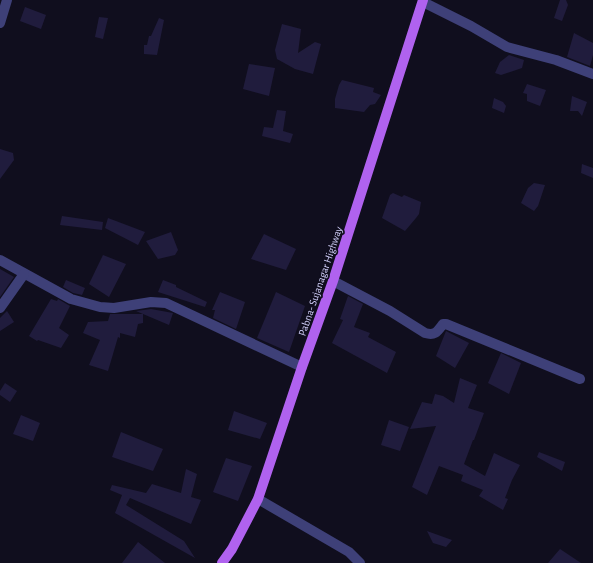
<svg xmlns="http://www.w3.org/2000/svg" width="593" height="563" viewBox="0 0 593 563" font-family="'Alegreya Sans',sans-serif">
  <rect width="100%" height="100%" fill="#100e1e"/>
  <g fill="#201c3d">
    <path d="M560,0H566L568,5L562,21L554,18Z"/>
    <path d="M25,7L46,15L41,29L20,21Z"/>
    <path d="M99,17L108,18L103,39L95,37Z"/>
    <path d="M159,18L164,20L157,55L144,54V45H147L149,36H151Z"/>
    <path d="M282,24L301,29L298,53L315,42L321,44L313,74L295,69L277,59L275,50Z"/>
    <path d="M574,33L593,43V55L590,66L567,57Z"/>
    <path d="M509,55L524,60L522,68L501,75L495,73L500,62Z"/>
    <path d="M249,64L275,68L269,96L243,89Z"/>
    <path d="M342,80L374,88L373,92L381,95L375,104L370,105L364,112L335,108V99L339,85Z"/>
    <path d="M527,84L546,90L540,106L527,101V94L523,93Z"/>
    <path d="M572,96L587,102L582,116L578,111H570Z"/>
    <path d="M494,98L503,102L506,106L504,113L492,108Z"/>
    <path d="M277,110L286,111L283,131L293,134L290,143L262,136L264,127L273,128Z"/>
    <path d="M0,149L13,153L14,160L0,179Z"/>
    <path d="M582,164L593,168V178L581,173Z"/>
    <path d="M534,183L545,185L538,206L534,211L521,203L528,188Z"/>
    <path d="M393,193L402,197L404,195L421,202L419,214L416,218L405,231L382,218L390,195Z"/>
    <path d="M62,216L103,222L102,230L60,225Z"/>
    <path d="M108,218L145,232L138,245L105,228Z"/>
    <path d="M171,232L178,250L175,255L158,259L146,241Z"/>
    <path d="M264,234L296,249L286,270L251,259Z"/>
    <path d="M103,255L126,264L109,297L89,284Z"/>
    <path d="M0,269L14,277L0,297Z"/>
    <path d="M66,280L85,288L82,295L73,293L63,287Z"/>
    <path d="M163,280L176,285V287L207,302L205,307L158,292Z"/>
    <path d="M220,292L245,302L236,329L213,318L215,310H212Z"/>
    <path d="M276,292L305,306L289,352L257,338Z"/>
    <path d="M348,296L363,304L354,327L370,333L368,337L396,352L387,373L332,343L343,320L340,319Z"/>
    <path d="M51,299L57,301L58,299L70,306L59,328L69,335L61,348L38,340L37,341L29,336Z"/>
    <path d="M151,309L173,313L169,325L143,314V323L138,324L135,337L120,333V338L118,337L108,371L89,365L100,340L83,333L88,322L108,321L110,314H143L136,311Z"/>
    <path d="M7,311L14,322L0,331V318Z"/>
    <path d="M446,331L469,343L455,368L436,356Z"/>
    <path d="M501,353L521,363L509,394L488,383Z"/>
    <path d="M460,378L477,385L468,408L484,413L474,440H473L464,464L485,476L494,453L520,465L512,480L505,498L508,499L503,510L479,496L483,490L461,481L463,475L439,466L427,495L412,487L436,426L410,429L422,402L432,404L435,394L443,396L454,403Z"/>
    <path d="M5,383L17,391L10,402L0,395V391Z"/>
    <path d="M234,411L267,423L260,439L228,430Z"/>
    <path d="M21,415L40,423L33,441L13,434Z"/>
    <path d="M389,420L409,427L400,451L381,445Z"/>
    <path d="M121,432L163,449L153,471L112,457Z"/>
    <path d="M539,452L565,462L562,471L537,457Z"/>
    <path d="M226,458L252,466L238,501L213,492Z"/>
    <path d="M186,469L197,474L191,497L201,500L191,524L130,498L126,505L184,541L195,558L115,513L122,495L110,490L112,485L146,493L152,484L181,493Z"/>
    <path d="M427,531L452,540L446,547L433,543Z"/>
    <path d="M138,542L165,563H122Z"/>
    <path d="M560,549L581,563H548Z"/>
  </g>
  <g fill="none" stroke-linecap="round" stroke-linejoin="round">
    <g stroke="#3e4078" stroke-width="10">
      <path d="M423,2L471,26L507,47L556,60L593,74"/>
      <path d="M0,23L7,0"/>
      <path d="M0,260L71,299L100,307L114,308L151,302L166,303L302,367"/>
      <path d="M333,281L390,311L425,333C435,336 437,332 443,324H446L580,379"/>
      <path d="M0,308L24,274"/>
      <path d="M258,499L349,552L360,563"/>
    </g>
    <path stroke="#b062ef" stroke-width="10" d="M222,563L232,549L258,499L302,367L333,281L423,0"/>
  </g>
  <g text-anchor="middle" stroke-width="3.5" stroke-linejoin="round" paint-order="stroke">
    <g font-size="11" fill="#d2d0fa" stroke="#100e1e">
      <text transform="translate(320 281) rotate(-71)" y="4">Pabna- Sujanagar Highway</text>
    </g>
  </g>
</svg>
